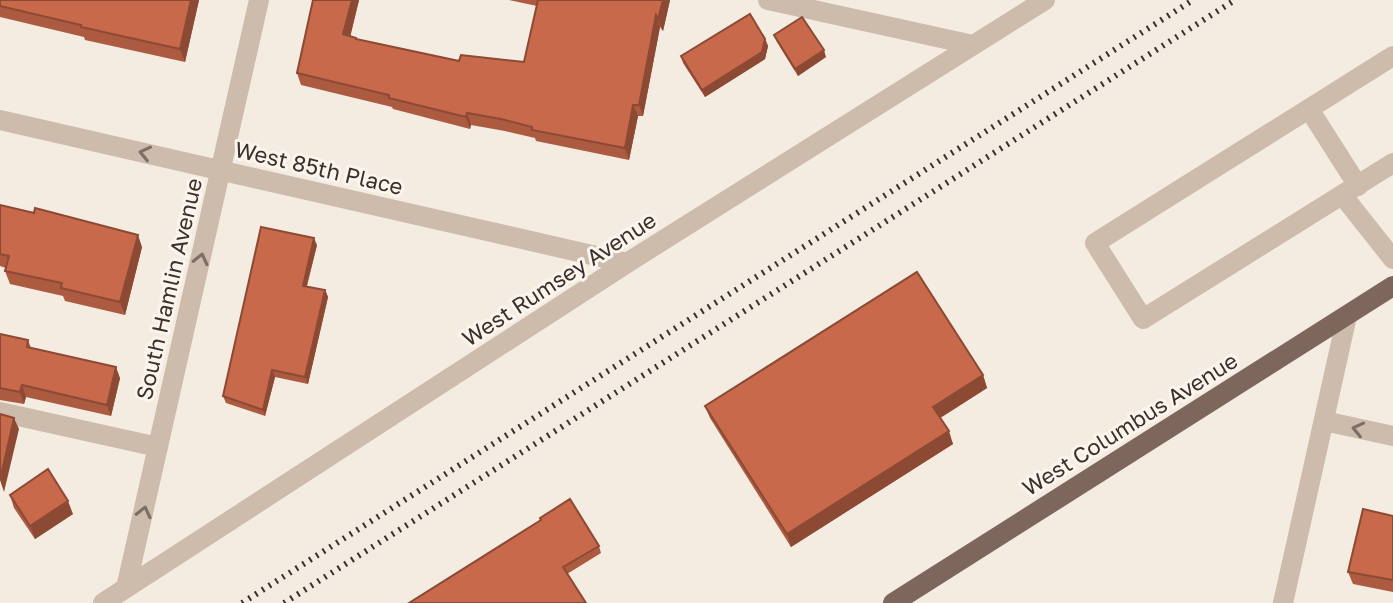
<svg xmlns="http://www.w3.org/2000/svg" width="1393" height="603" viewBox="0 0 1393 603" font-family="'Golos Text',sans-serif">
  <rect width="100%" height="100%" fill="#f4ebe1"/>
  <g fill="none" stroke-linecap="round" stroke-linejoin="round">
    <g stroke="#cdbbac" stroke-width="20">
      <path d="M768,0L973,45"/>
      <path d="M1393,56L1095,243L1143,319L1393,163"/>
      <path d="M1309,109L1358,186"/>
      <path d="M0,120L627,263"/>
      <path d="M1343,196L1393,259"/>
      <path d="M0,412L158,447"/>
      <path d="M1324,421L1393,436"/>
      <path d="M126,588L259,0"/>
      <path d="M103,603L627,263L1045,0"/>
      <path d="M1283,603L1347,316"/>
    </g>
    <path stroke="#7d675c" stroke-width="20" d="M893,603L1393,286"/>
    <g stroke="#3b302b" stroke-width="6" stroke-dasharray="2 6" stroke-linecap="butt">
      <path d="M242,603L1193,0"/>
      <path d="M284,603L1235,0"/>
    </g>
  </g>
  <g fill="#ac5a40">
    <path d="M0,0H199L185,62L85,40L84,37L0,17Z"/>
    <path d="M313,0H359L350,36L356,38L357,40L459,61L524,62L537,6L509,0H670L663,31L660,27L643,116H638L629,160L536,141L535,138L505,131L471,125L470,129L393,109L392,107L301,85L297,73Z"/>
    <path d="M774,35L826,57L798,76L777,42Z"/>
    <path d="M765,39L768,46L765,59L705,97L683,63L681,56Z"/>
    <path d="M0,205L142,247L125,315L65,301L63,296L10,284L5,271L6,268L0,266Z"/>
    <path d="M317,245L307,286L325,290L328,297L308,384L275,377L265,416L226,403L223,396Z"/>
    <path d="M0,334L28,340L31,348L120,378L111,416L26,397L24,404L0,400Z"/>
    <path d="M983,375L987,388L940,418L953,444L791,547L710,418L705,406Z"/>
    <path d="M10,495L73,514L35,539L14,508Z"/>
    <path d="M1393,516V592L1353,584L1348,572Z"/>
    <path d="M599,546L601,553L567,574L409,603Z"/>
  </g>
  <g fill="#8c4a34">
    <path d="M191,0H199L185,62L180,49Z"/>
    <path d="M352,0H359L348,46L343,34Z"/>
    <path d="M663,0H670L663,31L658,19Z"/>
    <path d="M656,15L660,27L643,116L639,105Z"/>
    <path d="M765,39L768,46L765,59L705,97L702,90Z"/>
    <path d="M824,50L826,57L798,76L795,69Z"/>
    <path d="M633,105L638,116L629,160L625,148Z"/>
    <path d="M467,113L471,125L470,129L466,117Z"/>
    <path d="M138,235L142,247L125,315L120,302Z"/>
    <path d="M314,238L317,245L305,292L303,286Z"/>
    <path d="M325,290L328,297L308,384L305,377Z"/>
    <path d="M116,367L120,378L111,416L107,405Z"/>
    <path d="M272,370L275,377L265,416L263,410Z"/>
    <path d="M983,375L987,388L937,420L933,407Z"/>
    <path d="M22,385L26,397L24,404L20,392Z"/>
    <path d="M14,418L19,429L4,492L0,480Z"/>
    <path d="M949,431L953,444L791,547L787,534Z"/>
    <path d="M68,501L73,514L35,539L30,526Z"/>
  </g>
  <g fill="#c8694b" stroke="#8c4a34" stroke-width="2">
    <path d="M0,0H191L180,49L81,27V25L0,6Z"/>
    <path d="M313,0H352L343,34L356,38V39L459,61L461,55L524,62L538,0H663L658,19L656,15L639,105H633L625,148L532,130V127L501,119L467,113L466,117L389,98V95L297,73Z"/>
    <path d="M750,14L765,39L762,52L702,90L681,56Z"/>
    <path d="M802,17L824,50L795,69L774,35Z"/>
    <path d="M0,205L34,213L35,208L138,235L120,302L61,288L62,283L5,271L9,256L0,254Z"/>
    <path d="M261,227L314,238L303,286L325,290L305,377L272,370L263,410L223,396Z"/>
    <path d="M917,272L983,375L933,407L949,431L787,534L705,406Z"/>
    <path d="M0,334L28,340L27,347L116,367L107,405L22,385L20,392L0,388Z"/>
    <path d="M0,414L14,418L0,480Z"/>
    <path d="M48,469L68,501L30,526L10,495Z"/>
    <path d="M570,499L599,546L563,567L586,603H409L541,520L540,518Z"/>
    <path d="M1363,509L1393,516V580L1348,572Z"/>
  </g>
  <defs><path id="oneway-chevron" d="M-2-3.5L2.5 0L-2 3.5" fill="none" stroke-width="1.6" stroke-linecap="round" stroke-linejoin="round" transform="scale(2)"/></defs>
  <g stroke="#7d6f65">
    <use href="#oneway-chevron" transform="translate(145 153) rotate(-167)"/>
    <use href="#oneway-chevron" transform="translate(201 259) rotate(-77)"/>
    <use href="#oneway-chevron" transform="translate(1358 429) rotate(-167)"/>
    <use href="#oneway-chevron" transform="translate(144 512) rotate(-77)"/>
  </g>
  <g text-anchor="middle" stroke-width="6" stroke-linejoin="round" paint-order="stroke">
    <g font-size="22" fill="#3b302b" stroke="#fbf5ee">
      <text transform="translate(319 168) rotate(13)" y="8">West 85th Place</text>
      <text transform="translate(559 279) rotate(-33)" y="8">West Rumsey Avenue</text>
      <text transform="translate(169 289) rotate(-77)" y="8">South Hamlin Avenue</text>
      <text transform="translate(1130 424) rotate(-32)" y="8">West Columbus Avenue</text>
    </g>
  </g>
</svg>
